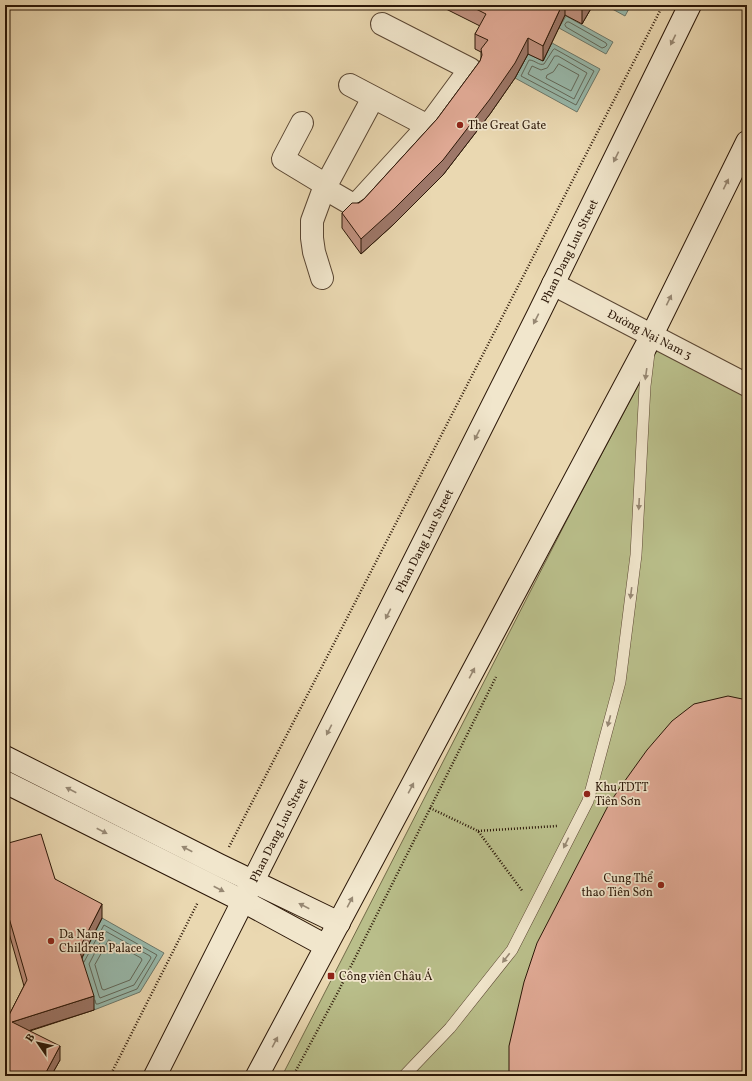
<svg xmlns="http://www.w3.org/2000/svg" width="752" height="1081" viewBox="0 0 752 1081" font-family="Vollkorn,serif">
  <rect width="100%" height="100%" fill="#ead8b1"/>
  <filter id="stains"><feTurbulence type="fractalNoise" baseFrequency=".005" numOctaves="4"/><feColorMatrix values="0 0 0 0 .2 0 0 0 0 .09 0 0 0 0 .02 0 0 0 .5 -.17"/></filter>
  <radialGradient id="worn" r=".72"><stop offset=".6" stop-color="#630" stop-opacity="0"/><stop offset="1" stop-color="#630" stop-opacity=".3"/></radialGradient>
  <path fill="#b9be8a" stroke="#726a48" d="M657,350L747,396V1076H282L571,512Z"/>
  <g fill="#98baad" stroke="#6c786b">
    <path d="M605,5H631L625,16Z"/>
    <path d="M566,16L613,42L606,54L559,28Z"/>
    <path d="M552,43L600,69L577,112L515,78L528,54L543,61Z"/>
    <path d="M102,918L164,953L140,992L94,1010L79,963Z"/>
  </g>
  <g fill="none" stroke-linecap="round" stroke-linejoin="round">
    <g stroke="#61685a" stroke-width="1">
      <path d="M567,22H569L606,43L607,45L605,47L602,48L566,27L565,25Z"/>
      <path d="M555,49L594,71L576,105L521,76L529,60C535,60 539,66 544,64L553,50Z"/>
      <path d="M555,56H558L587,73L574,99L528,74L532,66L541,70L547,68Z"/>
      <path d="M559,64L579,75L571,91L546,78L547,75L553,72Z"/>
      <path d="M107,932L150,956L151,958L134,985L100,998L99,996L89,964L105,933Z"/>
      <path d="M109,940L141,958L142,960L130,980L104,990L102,989L95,965Z"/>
      <path d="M84,962L104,925L157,955L137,989L98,1004H96L95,1000"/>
    </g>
    <defs>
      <path id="lane" d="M404,1076L450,1028L512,950L588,801L620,682L636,555L645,386L649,353"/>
      <g id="street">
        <path d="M350,85L428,126"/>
        <path d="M302,123L283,159L326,185"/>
        <path d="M324,188L355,206L428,126L470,69L382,24"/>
        <path d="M322,278L314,252L312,238V221L323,191L373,98"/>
        <path id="s1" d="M553,284L747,385"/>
      </g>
      <g id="secondary">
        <path d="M5,757L219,865L339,923"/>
        <path d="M5,782L243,901L326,946"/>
        <path id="s2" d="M155,1076L538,315L690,5"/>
        <path d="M257,1076L652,335L747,142"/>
      </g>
    </defs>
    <use href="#lane" stroke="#5a4632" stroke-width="12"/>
    <use href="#street" stroke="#5a4632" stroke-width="24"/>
    <use href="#secondary" stroke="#2a1607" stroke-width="24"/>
    <g stroke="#2a1607" stroke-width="2.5" stroke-dasharray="1 2" stroke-linecap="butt">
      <path d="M430,808L478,831L523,892"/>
      <path d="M478,831L557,826"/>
      <path d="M229,847L663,5"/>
      <path d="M110,1076L198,902"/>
      <path d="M293,1076L337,994L496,677"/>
    </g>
    <use href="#lane" stroke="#f1e6cc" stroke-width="11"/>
    <use href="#street" stroke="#f1e6cc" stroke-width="22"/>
    <use href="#secondary" stroke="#f1e6cc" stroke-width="22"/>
  </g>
  <g fill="#c29382" stroke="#2a1607">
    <path d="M438,5H593L582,24L565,15L543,61L528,54L515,78L490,114L443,175L394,224L361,254L342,228V213L364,199L437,119L480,61L481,58V52L475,49V34L480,26Z"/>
    <path d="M747,594V608L744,606V598Z"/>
    <path d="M5,844L55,879L102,918L82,958L94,1010L30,1031L60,1060L51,1076H5V1023L24,986L5,919Z"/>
  </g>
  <g fill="#9e786a" stroke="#2a1607">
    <path d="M562,5H565V15L543,61V46Z"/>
    <path d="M584,5H593L582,24V9Z"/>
    <path d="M528,38V54L515,78L490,114L443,175L394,224L361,254V239Z"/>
    <path d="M102,904V918L79,963V949Z"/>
    <path d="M94,996V1010L12,1036V1022Z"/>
    <path d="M60,1046V1060L51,1076H44Z"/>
  </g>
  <g fill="#e2ab97" stroke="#2a1607">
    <path d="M468,5H562L543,46L528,38L515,63L490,99L443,160L394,209L361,239L342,213L352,203H359L364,199L437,119L480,61L482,55L481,49L488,40L475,34L486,14Z"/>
    <path d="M574,5H584L582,9Z"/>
    <path d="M747,594V600L744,598Z"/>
    <path d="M728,696L747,700V1076H509V1046L524,982L537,943L609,804L619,789L647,750L672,721L694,704Z"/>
    <path d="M41,834L55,879L102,904L79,949L94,996L12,1022L60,1046L44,1076H18L5,1069V1023L27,980L5,904V844Z"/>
  </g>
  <defs><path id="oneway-solid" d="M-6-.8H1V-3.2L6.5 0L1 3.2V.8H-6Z"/></defs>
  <g fill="#978873">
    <use href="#oneway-solid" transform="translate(673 40) rotate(116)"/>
    <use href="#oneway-solid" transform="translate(616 157) rotate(116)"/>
    <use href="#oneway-solid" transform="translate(726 184) rotate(-64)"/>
    <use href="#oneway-solid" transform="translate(669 300) rotate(-64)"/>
    <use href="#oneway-solid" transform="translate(536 319) rotate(117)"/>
    <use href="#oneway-solid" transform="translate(646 374) rotate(98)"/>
    <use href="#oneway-solid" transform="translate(477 435) rotate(117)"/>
    <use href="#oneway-solid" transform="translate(639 504) rotate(93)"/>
    <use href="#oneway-solid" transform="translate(631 593) rotate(97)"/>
    <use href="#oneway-solid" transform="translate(388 614) rotate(117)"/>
    <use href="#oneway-solid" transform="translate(472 673) rotate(-62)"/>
    <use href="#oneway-solid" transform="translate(609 721) rotate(105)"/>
    <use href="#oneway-solid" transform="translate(329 730) rotate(117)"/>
    <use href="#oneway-solid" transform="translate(411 788) rotate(-62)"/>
    <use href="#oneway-solid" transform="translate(71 790) rotate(-153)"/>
    <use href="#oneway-solid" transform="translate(102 831) rotate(27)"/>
    <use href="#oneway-solid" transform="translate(566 843) rotate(116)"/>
    <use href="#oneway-solid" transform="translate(187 849) rotate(-153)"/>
    <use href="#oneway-solid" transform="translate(219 889) rotate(27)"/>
    <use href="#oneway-solid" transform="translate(350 902) rotate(-62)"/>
    <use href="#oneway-solid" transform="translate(304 906) rotate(-153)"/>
    <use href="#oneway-solid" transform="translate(506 958) rotate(128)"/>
    <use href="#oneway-solid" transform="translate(275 1042) rotate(-62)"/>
  </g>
  <g fill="#8f2418" stroke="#f1e6cc" stroke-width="1.5">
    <circle cx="460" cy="125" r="4"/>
    <circle cx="587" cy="794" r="4"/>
    <circle cx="661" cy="885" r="4"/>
    <circle cx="51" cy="941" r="4"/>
    <rect x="327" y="972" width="8" height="8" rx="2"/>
  </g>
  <g text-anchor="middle" stroke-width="3.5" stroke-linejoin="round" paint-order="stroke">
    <g font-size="12" fill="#2a1607" stroke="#f1e6cc" text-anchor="start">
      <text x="468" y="129">The Great Gate</text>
      <text x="595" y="791">Khu TDTT<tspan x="595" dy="14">Tiên Sơn</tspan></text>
      <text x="653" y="882" text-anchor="end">Cung Thể<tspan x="653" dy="14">thao Tiên Sơn</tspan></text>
      <text x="59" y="938">Da Nang<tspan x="59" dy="14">Children Palace</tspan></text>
      <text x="339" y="980">Công viên Châu Á</text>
    </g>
    <g font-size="12" fill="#2a1607" stroke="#f1e6cc">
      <text dy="4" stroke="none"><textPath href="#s2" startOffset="923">Phan Dang Luu Street</textPath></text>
      <text dy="4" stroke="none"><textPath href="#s1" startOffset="109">Đường Nại Nam 3</textPath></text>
      <text dy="4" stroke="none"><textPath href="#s2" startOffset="599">Phan Dang Luu Street</textPath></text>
      <text dy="4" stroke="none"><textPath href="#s2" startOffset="275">Phan Dang Luu Street</textPath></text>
    </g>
  </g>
  <rect width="752" height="1081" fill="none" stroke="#ead8b1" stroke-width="20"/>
  <rect x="6" y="6" width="740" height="1069" fill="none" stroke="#2a1607" stroke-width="2"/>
  <rect x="10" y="10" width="732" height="1061" fill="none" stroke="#2a1607"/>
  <g transform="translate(38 1043) rotate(304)" stroke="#f1e6cc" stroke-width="3" paint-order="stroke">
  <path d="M0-3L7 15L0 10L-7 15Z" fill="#2a1607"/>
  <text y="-6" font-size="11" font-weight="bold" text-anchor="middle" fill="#2a1607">B</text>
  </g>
  <rect width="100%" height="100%" filter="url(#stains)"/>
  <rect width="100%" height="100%" fill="url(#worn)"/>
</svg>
